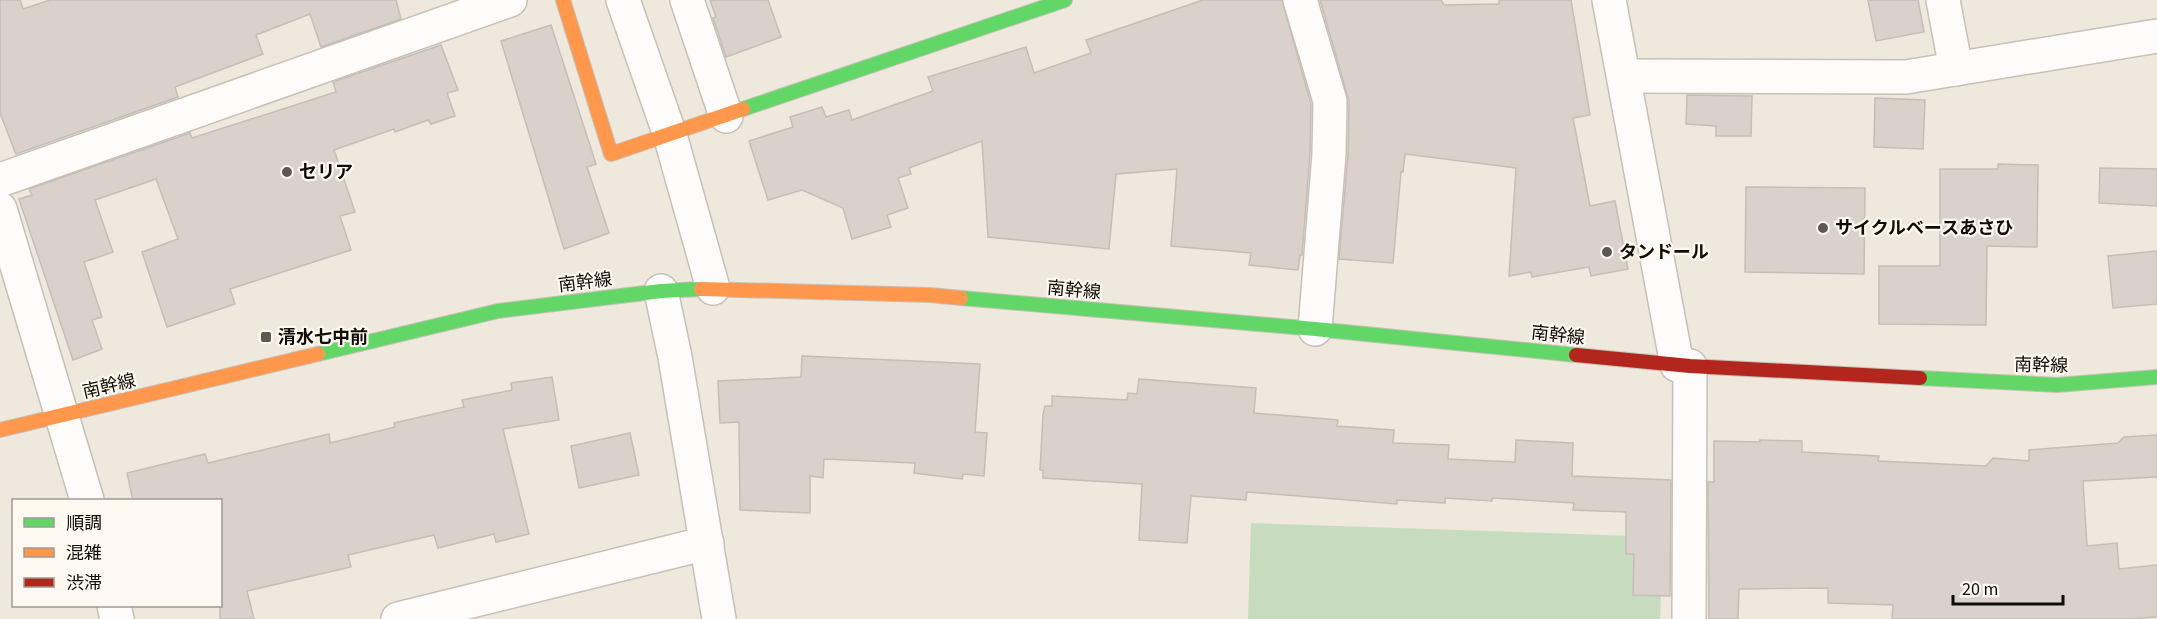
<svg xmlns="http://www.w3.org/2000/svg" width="2157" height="619" viewBox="0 0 2157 619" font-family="'Source Sans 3','Noto Sans JP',sans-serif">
  <rect width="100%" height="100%" fill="#efe8dd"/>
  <path fill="#c7dbbf" d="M1251,523L1663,537L1660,619H1248Z"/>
  <g fill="#dad1cb" stroke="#c5bdb7" stroke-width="1.5">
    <path d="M0,0H20L23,9L50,0H396L401,19L321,47L310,14L256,35L263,54L175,87L178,97L16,154L0,113Z"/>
    <path d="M710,0H768L781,37L726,57L713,18L716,17Z"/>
    <path d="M1203,0H1282L1311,104L1310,153L1302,255H1300L1298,270L1249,265L1251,253L1171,246L1177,169L1116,174L1109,249L988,237L982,141L909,168L911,174L898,178L908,208L887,215L891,227L852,239L843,208L802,190L768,200L749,141L793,127L790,117L822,107L826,117L849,110L852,120L933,91L928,77L1026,47L1034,73L1091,53L1086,40Z"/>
    <path d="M1320,0H1441L1444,5L1499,4V0H1571L1590,115L1573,118L1590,206L1615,201L1628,269L1591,276L1589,267L1532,277L1531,272L1509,276L1516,168L1405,154L1403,172H1401L1393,263L1339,259L1348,155L1349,101Z"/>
    <path d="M1868,0H1918L1924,32L1876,41Z"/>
    <path d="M551,25L596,164L587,167L609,233L564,249L501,41Z"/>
    <path d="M441,45L458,90L447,93L455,116L431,124L428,120L395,132L394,129L334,150L355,212L340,216L351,250L230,289L235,304L167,327L142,252L178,239L156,179L95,200L113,252L84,262L102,317L92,320L102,349L73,360L19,199L32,195L29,189L190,133L192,138L336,92L333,82Z"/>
    <path d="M1687,95L1752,96L1751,136H1716V126L1686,124Z"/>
    <path d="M1875,98L1925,100L1923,149L1874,147Z"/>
    <path d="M1998,164L2038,165L2037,247L1987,246L1986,325L1879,324V266H1940V169H1998Z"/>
    <path d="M2100,168L2157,169V206L2099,203Z"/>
    <path d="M1746,187L1865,188L1864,274L1745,272Z"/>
    <path d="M2157,251V304L2113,308L2108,256Z"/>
    <path d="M802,356L980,364L975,432L987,433L984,476L963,474L962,479L914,473L915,463L824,459L823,478L810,476V513L740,510L739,422L720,423L718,381L801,377Z"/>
    <path d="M552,377L559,420L503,429L529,534L496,542L494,534L438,548L434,535L348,555L351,567L247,591L254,619H220V501H133L127,473L205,454L208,463L329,434L330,443L395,427L394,423L464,407L462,400L512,390L511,383Z"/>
    <path d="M1139,379L1256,388L1254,413L1338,420L1337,426L1394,430L1393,443L1449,445L1448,459L1515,462L1516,440L1573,443L1572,476L1671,480L1670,596L1633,595L1634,554H1626V512L1573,510L1574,503L1492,498V501L1445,498V503L1397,500V504L1247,492L1246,500L1191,496L1187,543L1139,540L1142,484L1043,478V470H1040L1043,415L1045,406H1052V396L1127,400L1128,393L1137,394Z"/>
    <path d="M630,433L639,475L579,488L571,446Z"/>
    <path d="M2157,435V477L2083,481L2087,546L2117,543L2119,569L2157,565V617L2130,619H1892L1893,605L1828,603V588L1739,589L1738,619H1709L1708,482H1714V441L1760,442V440L1802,441V452L1879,456L1878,461L1986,466L1993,458L2029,461V450L2118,443L2124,437Z"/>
  </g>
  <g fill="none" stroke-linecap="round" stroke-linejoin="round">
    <defs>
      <g id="street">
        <path d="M623,0L670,135L713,288"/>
        <path d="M687,0L726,116"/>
        <path d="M1300,0L1330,101L1329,154L1315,329"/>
        <path d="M1609,0L1677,365"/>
        <path d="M1943,0L1956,69"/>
        <path d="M1624,76L1906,77L2157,36"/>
        <path d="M0,180L510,0"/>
        <path d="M0,209L87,500"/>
        <path d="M661,291L675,357L719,619"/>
        <path d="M114,606L117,619"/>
        <path d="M398,619L707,543"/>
        <path d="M1689,619L1690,366"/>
      </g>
      <g id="fast">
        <path d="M743,109L1065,0"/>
        <path d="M961,298L1315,329L1576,355"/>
        <path d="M318,354L498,311L661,291L701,289"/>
        <path d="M1920,378L2057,385L2157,377"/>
      </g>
      <g id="slow">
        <path d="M563,0L611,154L743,109"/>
        <path d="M701,289L930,295L961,298"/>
        <path d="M0,430L318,354"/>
      </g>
      <path id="jam" d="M1576,355L1690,366L1920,378"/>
    </defs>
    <use href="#street" stroke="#c6c0b8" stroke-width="36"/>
    <use href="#fast" stroke="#c6c0b8" stroke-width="16"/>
    <use href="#slow" stroke="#c6c0b8" stroke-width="16"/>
    <use href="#jam" stroke="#c6c0b8" stroke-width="16"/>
    <use href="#street" stroke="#fdfcfa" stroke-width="33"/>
    <use href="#fast" stroke="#63d668" stroke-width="14"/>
    <use href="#slow" stroke="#ff974d" stroke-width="14"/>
    <use href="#jam" stroke="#b3261e" stroke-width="14"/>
  </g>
  <g fill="#5d5851" stroke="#fdf8f0" stroke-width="2">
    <circle cx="287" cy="172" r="6"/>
    <circle cx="1823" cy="228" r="6"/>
    <circle cx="1607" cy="252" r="6"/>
    <rect x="260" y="331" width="12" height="12" rx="3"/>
  </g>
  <g text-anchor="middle" stroke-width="4.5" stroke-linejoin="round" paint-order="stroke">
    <g font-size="18" font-weight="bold" fill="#0f0b05" stroke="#fdf8f0" text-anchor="start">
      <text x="299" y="178">セリア</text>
      <text x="1835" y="234">サイクルベースあさひ</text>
      <text x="1619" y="258">タンドール</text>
      <text x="278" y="343">清水七中前</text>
    </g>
    <g font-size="18" fill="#0f0b05" stroke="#fdf8f0">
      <text transform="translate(585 282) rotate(-7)" y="6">南幹線</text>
      <text transform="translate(1074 290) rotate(5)" y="6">南幹線</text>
      <text transform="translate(1558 335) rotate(6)" y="6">南幹線</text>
      <text transform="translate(2041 365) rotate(1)" y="6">南幹線</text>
      <text transform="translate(109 386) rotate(-13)" y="6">南幹線</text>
    </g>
  </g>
  <rect x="12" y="499" width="210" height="108" fill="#fdf8f0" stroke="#9e9992" stroke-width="1.5"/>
  <rect x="24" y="518" width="30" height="9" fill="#63d668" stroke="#9e9992" stroke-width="1.5"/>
  <text x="66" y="529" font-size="18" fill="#0f0b05">順調</text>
  <rect x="24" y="548" width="30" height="9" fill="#ff974d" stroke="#9e9992" stroke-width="1.5"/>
  <text x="66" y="559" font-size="18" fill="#0f0b05">混雑</text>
  <rect x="24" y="578" width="30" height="9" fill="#b3261e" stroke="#9e9992" stroke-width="1.5"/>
  <text x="66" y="589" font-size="18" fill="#0f0b05">渋滞</text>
  <path d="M1953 595v9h110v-9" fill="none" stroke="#0f0b05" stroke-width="3"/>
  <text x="1962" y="595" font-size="18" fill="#0f0b05" stroke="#fdf8f0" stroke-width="4.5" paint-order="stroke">20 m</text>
</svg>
